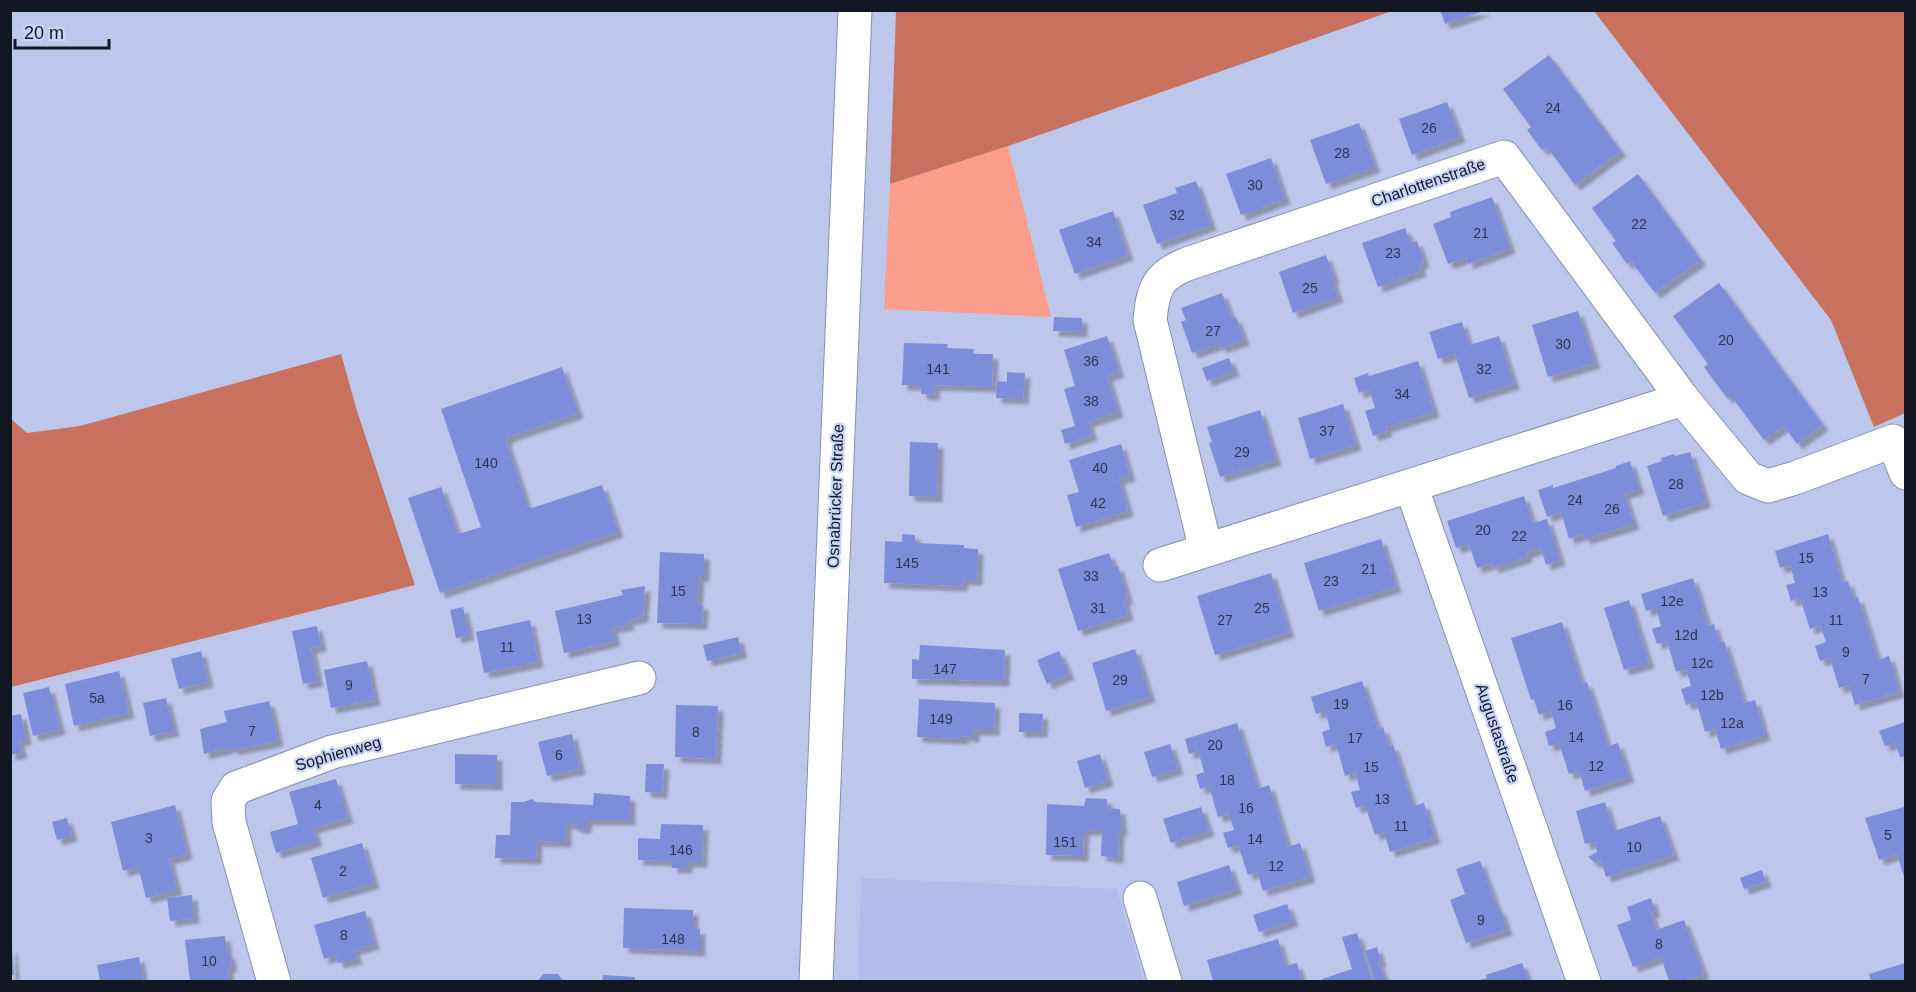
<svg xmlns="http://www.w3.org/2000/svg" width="1916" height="992" viewBox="0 0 1916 992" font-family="Helvetica,sans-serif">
  <defs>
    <filter id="shadow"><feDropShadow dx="5.5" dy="5.5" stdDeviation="1.5" flood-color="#0004"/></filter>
  </defs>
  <rect width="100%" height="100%" fill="#bdc7eb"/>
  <path fill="#b1bde8" d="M861,878L1117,889L1144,981H858Z"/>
  <path fill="#fb9f8c" d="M1008,146L1051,317L884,309L890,184Z"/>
  <g fill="#c8715f">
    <path d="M896,11V10L1392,11L1008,146L890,184Z"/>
    <path d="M1594,11H1905V413L1874,427L1831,320Z"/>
    <path d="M341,354L357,411L415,585L11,687V419L27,433L80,426Z"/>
  </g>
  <g fill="#7c8ed9" filter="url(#shadow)">
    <path d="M1440,10H1484V11L1445,24Z"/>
    <path d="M1549,55L1621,151L1575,185L1547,147L1542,150L1527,130L1531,127L1503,89Z"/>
    <path d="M1447,102L1460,137L1412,155L1399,119Z"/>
    <path d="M1359,123L1375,167L1326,184L1310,140Z"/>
    <path d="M1271,158L1285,199L1241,215L1226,174Z"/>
    <path d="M1638,174L1701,260L1655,293L1631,261L1627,264L1612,243L1616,241L1592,208Z"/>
    <path d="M1196,181L1211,225L1157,244L1143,205L1177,193L1175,188Z"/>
    <path d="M1492,197L1510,248L1468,264L1466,257L1448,264L1433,224L1451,217L1450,212Z"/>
    <path d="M1113,211L1128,255L1075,274L1059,230Z"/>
    <path d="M1405,228L1411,243L1417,241L1424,262L1419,264L1421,271L1378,287L1362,243Z"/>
    <path d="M1326,255L1334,278L1332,279L1338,297L1293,313L1279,272Z"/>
    <path d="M1719,283L1823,425L1797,444L1784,426L1764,440L1731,396L1727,398L1704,367L1708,364L1673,316Z"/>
    <path d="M1222,293L1232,318L1236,317L1244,340L1221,348L1219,344L1192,353L1181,322L1186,320L1181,308Z"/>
    <path d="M1578,311L1595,363L1548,377L1532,325Z"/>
    <path d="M1054,317L1082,318V332L1053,331Z"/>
    <path d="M1462,322L1469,345L1499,336L1514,384L1469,398L1455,354L1438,359L1429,332Z"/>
    <path d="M1107,336L1119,372L1107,376L1118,412L1088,422L1092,435L1065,444L1061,430L1075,426L1064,389L1075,386L1064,350Z"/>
    <path d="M904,343L948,344L947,348L974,349L973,354H993L992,387L935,385L934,395L921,394V385H902Z"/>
    <path d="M1229,358L1234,371L1207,381L1202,368Z"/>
    <path d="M1418,361L1434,412L1386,427L1387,431L1373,436L1365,411L1375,408L1369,389L1359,393L1354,378L1368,373L1369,376Z"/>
    <path d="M562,367L578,413L508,437L506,441L527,505L532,508L602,485L618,532L440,593L408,498L441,487L458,534L481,527L441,409Z"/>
    <path d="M1007,372L1025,373L1023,399L996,398L997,381L1007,382Z"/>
    <path d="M1343,404L1356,445L1310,459L1298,418Z"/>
    <path d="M1260,410L1276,460L1220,477L1209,443L1212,442L1207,427Z"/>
    <path d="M910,442L938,443L937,497L909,496Z"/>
    <path d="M1121,444L1130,476L1119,479L1128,511L1076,527L1067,495L1079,492L1069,460Z"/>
    <path d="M1690,452L1706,502L1663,516L1647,466L1662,461L1661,458L1674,454L1675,456Z"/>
    <path d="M1630,461L1639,489L1624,494L1634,524L1585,539L1583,534L1569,539L1561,512L1547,517L1538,490L1553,485V488L1616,468V466Z"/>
    <path d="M1524,496L1533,523L1547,519L1560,560L1546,565L1541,548L1526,553L1527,557L1493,568L1492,563L1477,568L1469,544L1456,548L1447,521Z"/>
    <path d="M902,534L915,535V543L964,545V548L978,549L977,580H963L962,586L884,583L885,541L902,542Z"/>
    <path d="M1828,534L1842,582L1848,581L1853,599L1858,597L1878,660L1889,656L1899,692L1855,705L1849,685L1839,688L1830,658L1820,661L1815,646L1826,642L1820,625L1810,629L1800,598L1791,601L1786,585L1795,583L1790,565L1780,568L1775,551Z"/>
    <path d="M1381,539L1396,587L1319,611L1304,563Z"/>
    <path d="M660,552L704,554V577L699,576L697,604L703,605L702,624L657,623Z"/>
    <path d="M1109,553L1114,567L1118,566L1128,599L1124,600L1128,615L1078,631L1058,569Z"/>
    <path d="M1271,573L1289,632L1215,655L1197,596Z"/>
    <path d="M1693,578L1708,626L1714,624L1719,643L1724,641L1744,703L1755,700L1765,735L1721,749L1715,729L1705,732L1696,701L1686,705L1681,689L1691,686L1686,669L1676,672L1667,641L1657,644L1652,629L1661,626L1656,608L1646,611L1641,594Z"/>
    <path d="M645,586L643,617L628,620L629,625L612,628L615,641L564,653L555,611L623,595L621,590Z"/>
    <path d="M1629,600L1649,663L1624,670L1604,608Z"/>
    <path d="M463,607L469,635L456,638L450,610Z"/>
    <path d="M530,620L538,662L484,673L476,632Z"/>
    <path d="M1562,622L1582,684L1587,682L1608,746L1618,743L1629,777L1585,791L1579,771L1569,774L1559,743L1549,746L1545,732L1556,728L1551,711L1539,715L1534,699L1531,700L1511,638Z"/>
    <path d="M317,626L321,646L311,648L318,681L303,684L292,631Z"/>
    <path d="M738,637L742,653L707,661L703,645Z"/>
    <path d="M920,645L1005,650L1004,681L912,679V659L919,660Z"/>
    <path d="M1135,649L1150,697L1106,711L1092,663Z"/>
    <path d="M201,651L208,682L179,689L171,659Z"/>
    <path d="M1059,651L1069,674L1047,684L1037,660Z"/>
    <path d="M367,661L375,700L331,708L324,670Z"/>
    <path d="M119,671L129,713L74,726L65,684Z"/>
    <path d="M1362,681L1378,729L1383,727L1389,746L1393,745L1413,806L1424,803L1435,838L1390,852L1384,832L1375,835L1365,805L1356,808L1351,792L1360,790L1355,772L1345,776L1336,744L1326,747L1322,732L1330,729L1325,711L1316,714L1311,697Z"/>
    <path d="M49,687L60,729L33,736L23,693Z"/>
    <path d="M166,698L174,731L150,736L143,703Z"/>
    <path d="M919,699L995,703L994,730H974V737L963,736V739L917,737Z"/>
    <path d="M269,701L278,741L233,750V747L204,754L200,729L227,722L224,711Z"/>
    <path d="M676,705L718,706L716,759L675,757Z"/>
    <path d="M1019,713L1043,714L1042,732H1019Z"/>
    <path d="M21,714L26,739L19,741L22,753L10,755V716Z"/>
    <path d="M1905,722V756L1900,757L1895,743L1885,746L1879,731Z"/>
    <path d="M1237,723L1258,789L1269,785L1288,847L1300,843L1310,877L1263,891L1257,872L1248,875L1238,845L1228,848L1223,833L1234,830L1229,814L1218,817L1209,786L1200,789L1196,775L1204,772L1198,751L1189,754L1185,739Z"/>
    <path d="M572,734L580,769L547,776L538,742Z"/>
    <path d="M1170,744L1178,769L1152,777L1144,752Z"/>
    <path d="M455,754L497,755V785L455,784Z"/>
    <path d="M1100,754L1108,781L1085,788L1077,761Z"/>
    <path d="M646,764H664L662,793L645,792Z"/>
    <path d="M336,779L348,818L313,828L317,841L276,853L270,832L298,824L289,792Z"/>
    <path d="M594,793L630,796V820H586V828H577L571,824H566V842L537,841L536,859L495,858L496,835H510L511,802H524L532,799L536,802L593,805Z"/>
    <path d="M1086,798L1107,799V808L1120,809L1122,831H1119L1118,858L1101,856L1102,830H1084L1083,856L1046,855L1047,804L1084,806Z"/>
    <path d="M1605,802L1614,831L1660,816L1674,855L1606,877L1601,861L1595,863L1588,857L1597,852L1596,842L1585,844L1576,811Z"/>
    <path d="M175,805L187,854L169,859L177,890L146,898L138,867L123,871L111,822Z"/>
    <path d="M1201,807L1209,831L1171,843L1163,819Z"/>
    <path d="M1904,807L1905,814V880L1897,854L1879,860L1865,818Z"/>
    <path d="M67,818L72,836L57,840L52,822Z"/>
    <path d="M661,824L703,825L702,862H687V868H672V861L638,860V838L660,839Z"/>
    <path d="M362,843L374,883L323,898L311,858Z"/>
    <path d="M1480,861L1498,910L1500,908L1507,930L1466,943L1450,900L1465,894L1456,869Z"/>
    <path d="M1229,865L1237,889L1184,906L1177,882Z"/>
    <path d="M1762,870L1766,882L1744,889L1740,878Z"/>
    <path d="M192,895L194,918L170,921L167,898Z"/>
    <path d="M1651,898L1655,911L1651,913L1656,930L1684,920L1704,974L1682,981H1669L1661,957L1633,967L1617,925L1631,920L1627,907Z"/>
    <path d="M1287,904L1293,921L1259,932L1253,915Z"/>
    <path d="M624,908L693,910V929H700V951L623,948Z"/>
    <path d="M365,911L374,944L354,950L357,959L338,963L336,955L324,959L314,925Z"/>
    <path d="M1357,933L1372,981H1323L1322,979L1352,969L1342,937Z"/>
    <path d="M225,936L227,954H230L232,967H228L229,981H190L185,940Z"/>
    <path d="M1278,939L1285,966L1297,963L1302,981H1213L1207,960Z"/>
    <path d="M1377,947L1381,961L1378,962L1385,979L1375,981L1365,951Z"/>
    <path d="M10,948H12L14,975H10Z"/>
    <path d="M139,957L143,981H100L97,965Z"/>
    <path d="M1522,963L1529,981H1477L1487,978L1486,975Z"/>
    <path d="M1905,963V981H1871L1869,974Z"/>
    <path d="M543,974H558L563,981H538Z"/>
    <path d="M603,975L635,977V981H602Z"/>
  </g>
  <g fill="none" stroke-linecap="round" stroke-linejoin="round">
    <defs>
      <g id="minor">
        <path d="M1411,486L1584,982"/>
        <path d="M1206,550L1150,320C1153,289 1157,276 1187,264L1504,157L1683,399L1748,478L1768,486L1795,478L1893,441L1906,473"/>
        <path d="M1160,565L1683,399"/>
        <path d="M1140,898L1165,982"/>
        <path d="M274,982L229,822L228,801L236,788L332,752L639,678"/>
      </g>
      <path id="secondary" d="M816,982L855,10"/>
    </defs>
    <use href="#minor" stroke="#868fb1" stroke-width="35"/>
    <use href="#secondary" stroke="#868fb1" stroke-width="35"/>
    <use href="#minor" stroke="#fff" stroke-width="33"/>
    <use href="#secondary" stroke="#fff" stroke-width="33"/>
  </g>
  <g text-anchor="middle" stroke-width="4.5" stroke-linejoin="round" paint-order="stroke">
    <g font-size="14" fill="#2d3550">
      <text x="1553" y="113">24</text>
      <text x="1429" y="133">26</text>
      <text x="1342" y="158">28</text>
      <text x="1255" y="190">30</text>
      <text x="1177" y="220">32</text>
      <text x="1639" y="229">22</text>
      <text x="1481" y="238">21</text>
      <text x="1094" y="247">34</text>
      <text x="1393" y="258">23</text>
      <text x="1310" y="293">25</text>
      <text x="1213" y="336">27</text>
      <text x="1726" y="345">20</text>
      <text x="1563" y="349">30</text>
      <text x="1091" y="366">36</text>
      <text x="938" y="374">141</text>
      <text x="1484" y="374">32</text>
      <text x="1402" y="399">34</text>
      <text x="1091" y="406">38</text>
      <text x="1327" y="436">37</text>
      <text x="1242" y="457">29</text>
      <text x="486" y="468">140</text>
      <text x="1100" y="473">40</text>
      <text x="1676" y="489">28</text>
      <text x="1575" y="505">24</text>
      <text x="1098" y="508">42</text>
      <text x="1612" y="514">26</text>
      <text x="1483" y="535">20</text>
      <text x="1519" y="541">22</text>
      <text x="1806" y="563">15</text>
      <text x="907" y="568">145</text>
      <text x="1369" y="574">21</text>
      <text x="1091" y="581">33</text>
      <text x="1331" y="586">23</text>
      <text x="678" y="596">15</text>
      <text x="1820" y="597">13</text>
      <text x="1672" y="606">12e</text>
      <text x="1098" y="613">31</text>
      <text x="1262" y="613">25</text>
      <text x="584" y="624">13</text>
      <text x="1225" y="625">27</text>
      <text x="1836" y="625">11</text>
      <text x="1686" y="640">12d</text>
      <text x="507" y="652">11</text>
      <text x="1846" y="657">9</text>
      <text x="1702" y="668">12c</text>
      <text x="945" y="674">147</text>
      <text x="1866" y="684">7</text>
      <text x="1120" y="685">29</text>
      <text x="349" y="690">9</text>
      <text x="1712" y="700">12b</text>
      <text x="97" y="703">5a</text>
      <text x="1341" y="709">19</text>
      <text x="1565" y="710">16</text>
      <text x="941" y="724">149</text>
      <text x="1732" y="728">12a</text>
      <text x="252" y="736">7</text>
      <text x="696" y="737">8</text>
      <text x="1576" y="742">14</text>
      <text x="1355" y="743">17</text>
      <text x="1215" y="750">20</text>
      <text x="559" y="760">6</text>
      <text x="1596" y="771">12</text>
      <text x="1371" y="772">15</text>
      <text x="1227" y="785">18</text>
      <text x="1382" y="804">13</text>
      <text x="318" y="810">4</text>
      <text x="1246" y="813">16</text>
      <text x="1401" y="831">11</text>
      <text x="1888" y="840">5</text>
      <text x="149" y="843">3</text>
      <text x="1255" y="844">14</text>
      <text x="1065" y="847">151</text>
      <text x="1634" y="852">10</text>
      <text x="681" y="855">146</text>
      <text x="1276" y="871">12</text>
      <text x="343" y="876">2</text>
      <text x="1481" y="925">9</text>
      <text x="344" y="940">8</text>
      <text x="673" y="944">148</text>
      <text x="1659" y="949">8</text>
      <text x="209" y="966">10</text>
    </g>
    <g font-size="16" fill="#131723" stroke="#c9d4f8">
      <text transform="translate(1428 182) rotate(-19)" y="6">Charlottenstraße</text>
      <text transform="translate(835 496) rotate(-88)" y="6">Osnabrücker Straße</text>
      <text transform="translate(1498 733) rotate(71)" y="6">Augustastraße</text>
      <text transform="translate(338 753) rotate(-16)" y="6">Sophienweg</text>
    </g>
  </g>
  <rect width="1916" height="992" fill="none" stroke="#131723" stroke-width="24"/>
  <path d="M15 39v9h94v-9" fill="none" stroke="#131723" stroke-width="3"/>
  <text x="24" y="39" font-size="18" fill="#131723" stroke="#c9d4f8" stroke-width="4.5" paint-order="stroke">20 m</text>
</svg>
